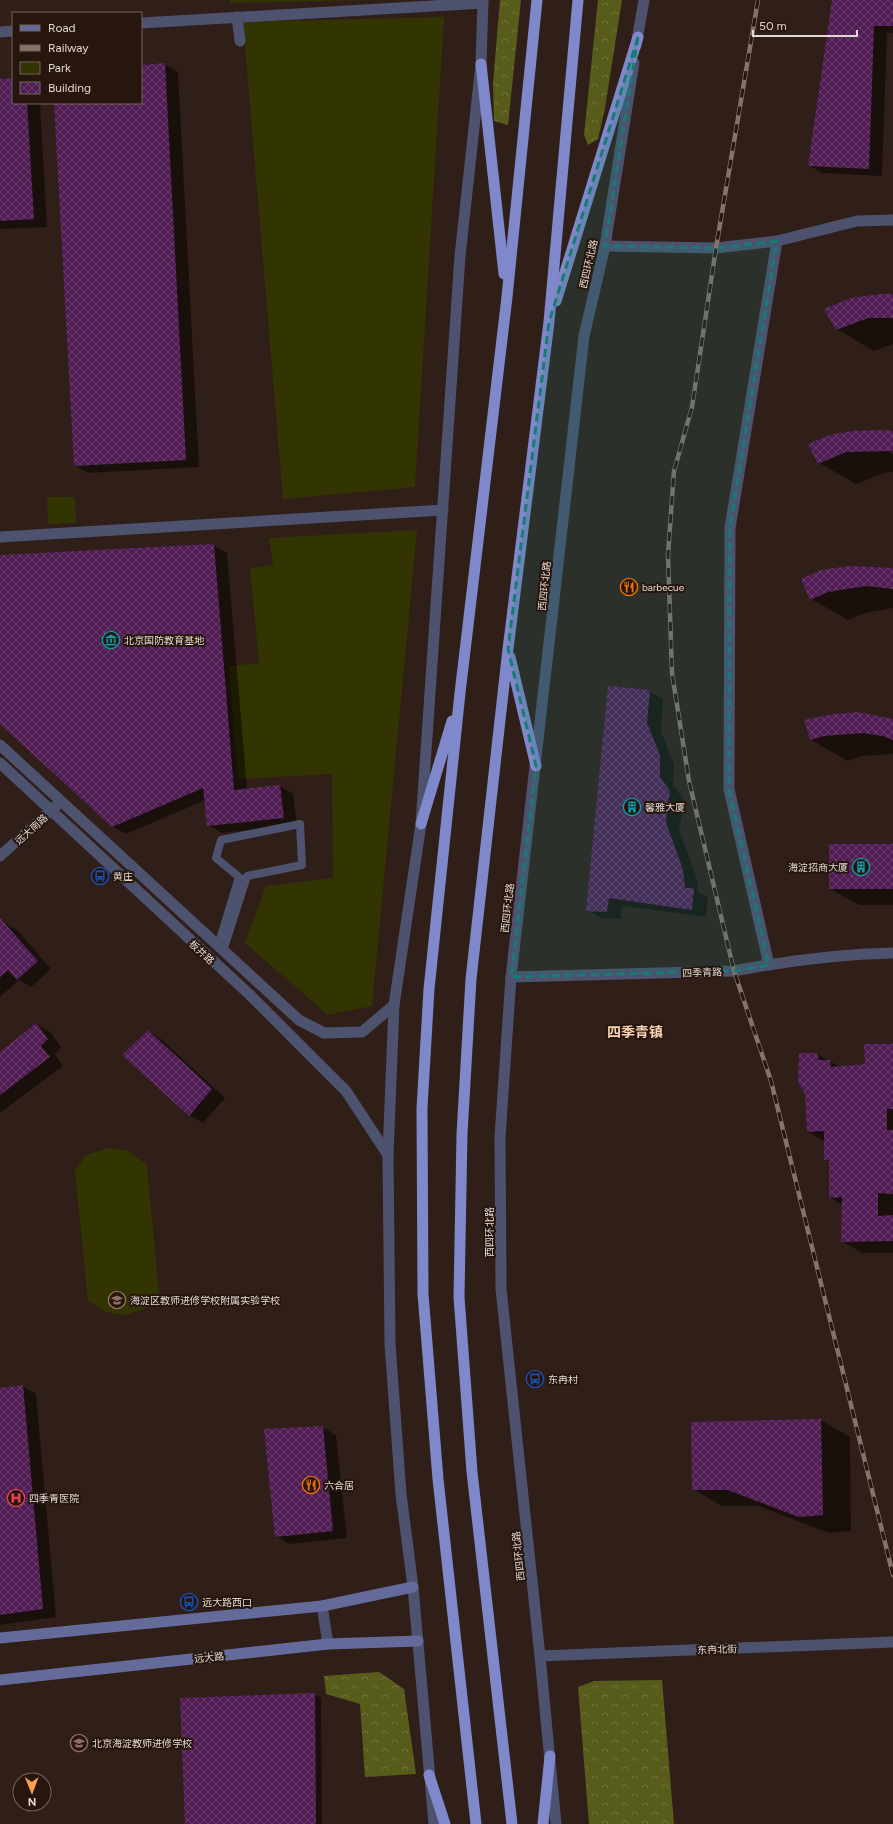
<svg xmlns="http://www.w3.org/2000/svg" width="893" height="1824" viewBox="0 0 893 1824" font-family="Figtree,'Noto Sans SC',sans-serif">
  <defs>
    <pattern id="forest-crowns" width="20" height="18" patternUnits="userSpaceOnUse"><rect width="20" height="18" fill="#585c1a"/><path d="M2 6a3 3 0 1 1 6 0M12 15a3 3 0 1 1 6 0" fill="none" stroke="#70733a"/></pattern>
    <pattern id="building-cross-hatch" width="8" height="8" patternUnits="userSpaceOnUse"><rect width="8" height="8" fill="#501d54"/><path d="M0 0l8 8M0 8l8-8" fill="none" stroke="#693d6c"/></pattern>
  </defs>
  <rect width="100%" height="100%" fill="#301f18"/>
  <g fill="url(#forest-crowns)">
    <path d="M500,0H521L508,125L494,121L493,83Z"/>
    <path d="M598,0H622L605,108L598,139L588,145L584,135Z"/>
    <path d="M379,1672L404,1689L416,1774L365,1777L360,1704L326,1694L324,1676Z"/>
    <path d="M662,1680L674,1824H589L578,1687L594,1681Z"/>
  </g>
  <g fill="#323402">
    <path d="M230,0H366L230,3Z"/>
    <path d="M444,17L415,487L283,499L243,22Z"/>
    <path d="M47,497H75L76,523L48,524Z"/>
    <path d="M417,530L372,1006L328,1015L245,943L266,886L333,878L332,774L238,779L229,666L259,663L250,568L273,565L269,538Z"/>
    <path d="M108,1148L129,1151L147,1165L159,1295L145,1309L125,1315L105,1312L88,1300L75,1171L86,1155Z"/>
  </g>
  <g fill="#0007">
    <path d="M833,0H893V33H887L882,176L822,173L809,165Z"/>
    <path d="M164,64L178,72L199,467L88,473L75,465L55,103H141V66Z"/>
    <path d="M13,79V103H40L47,227L0,229V80Z"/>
    <path d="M893,295V344L874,351L837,329Z"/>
    <path d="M893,432V452H887L893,454V472L884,473L856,484L819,463Z"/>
    <path d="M213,545L227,553L247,789L280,786L293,794L297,825L222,833L208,825L206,800L126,834L112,826L0,723V556Z"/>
    <path d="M851,567L893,569V608L865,613L848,620L811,599Z"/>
    <path d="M649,691L663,699L661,732L674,764L673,785L684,800L679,830L697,879L698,892L708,897L706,917L623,906L620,919L601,918L588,910Z"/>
    <path d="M893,720V754L862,756L848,761L811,740L806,721Z"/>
    <path d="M893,845V905H859L830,889Z"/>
    <path d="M3,922L17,930L51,969L31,987L19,980L0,997V926Z"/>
    <path d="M37,1024L50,1032L61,1047L55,1054L63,1066L0,1113V1054Z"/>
    <path d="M148,1031L161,1039L225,1098L203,1123L189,1115Z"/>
    <path d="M893,1045V1253H862L842,1241V1205L830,1197V1162L825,1159V1142L808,1132L806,1093L800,1054H817L840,1067L866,1065Z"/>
    <path d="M22,1386L36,1394L56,1617L0,1625V1389Z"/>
    <path d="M821,1420L850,1437L851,1531L829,1533L758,1506H722L693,1489L692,1423Z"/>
    <path d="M323,1427L336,1435L347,1538L289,1544L276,1536Z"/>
    <path d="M314,1694L321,1698L322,1824H186Z"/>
  </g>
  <g fill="url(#building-cross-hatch)">
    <path d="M832,0H893V26H874L869,169L808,166Z"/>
    <path d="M165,63L186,460L74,466L54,103H141V65Z"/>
    <path d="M13,78V103H27L34,219L0,221V79Z"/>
    <path d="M881,294H893V318H868L836,330L824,309L851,298Z"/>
    <path d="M881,430L893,431V451L846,452L818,464L808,444L833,434L853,431Z"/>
    <path d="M214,544L234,790L280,785L284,818L207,826L203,788L112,827L0,724V555Z"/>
    <path d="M850,566L893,568V589L866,586L828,592L810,600L801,579L821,570Z"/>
    <path d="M608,686L650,690L647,723L660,755V777L670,791L666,822L683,870L685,888H694L692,910L609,898L607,912L586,911Z"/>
    <path d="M858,712L893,719V740L883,736L863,733L824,736L810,740L804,720L834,714Z"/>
    <rect x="829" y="844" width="64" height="45"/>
    <path d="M0,918L38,961L17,980L8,970L0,977Z"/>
    <path d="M36,1023L48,1039L41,1046L50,1057L0,1095V1052Z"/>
    <path d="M148,1030L212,1089L189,1116L122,1055Z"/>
    <path d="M864,1044H893V1109H887V1130H893V1194L878,1193V1216L893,1215V1241L841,1242L842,1197L829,1198V1160H824V1131L807,1132L805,1094L798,1082L799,1053H817L819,1060H830L831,1067L865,1064Z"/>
    <path d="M23,1385L43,1609L0,1615V1388Z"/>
    <path d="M821,1419L823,1515L799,1517L728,1490H692L691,1422Z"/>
    <path d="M323,1426L333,1531L275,1537L264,1429Z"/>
    <path d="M315,1693L316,1824H185L180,1698Z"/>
  </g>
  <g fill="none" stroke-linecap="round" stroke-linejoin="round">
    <path stroke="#4d526f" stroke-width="8" d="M218,946L239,877L216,858L221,840L300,824L302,865L247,876L223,951"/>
    <g stroke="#4d526f" stroke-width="11">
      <path d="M237,17L240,41"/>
      <path d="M141,23L483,3"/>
      <path d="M0,32L13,31"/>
      <path d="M605,246L716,248L777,241L857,221L893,220"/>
      <path d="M0,537L443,510"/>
      <path d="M769,965L729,789L730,528L777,241"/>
      <path d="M511,977L734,971C786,961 840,954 893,953"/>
    </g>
    <g stroke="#4d526f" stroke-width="11">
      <path d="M636,46L644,0"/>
      <path d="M0,745L299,1020L324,1033L362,1032L394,1005"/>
      <path d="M0,763L250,995L346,1091L388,1155"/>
      <path d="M0,856L56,806"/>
      <path d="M322,1606L328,1644"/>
      <path d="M540,1656L893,1642"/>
      <path d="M434,1824L413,1587L401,1494L390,1344L388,1155L394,1005L421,824L460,256L481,64L483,0"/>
      <path d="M556,1824L540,1656L501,1289L500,1137L511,977L584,336L605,246L634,63"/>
    </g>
    <g stroke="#646b9a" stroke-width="11">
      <path d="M0,1638L322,1606L413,1587"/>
      <path d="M0,1680L328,1644L418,1641"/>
    </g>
    <g stroke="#7e88ca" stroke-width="11">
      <path d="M481,64L504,274"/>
      <path d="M556,301L638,37"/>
      <path d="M510,657L536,766"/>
      <path d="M421,824L452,721"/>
      <path d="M429,1775L445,1824"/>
      <path d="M476,1824L438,1479L423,1294L422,1108L429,989L460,693L507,297L537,0"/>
      <path d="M512,1824L472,1472L459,1297L462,1134L471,979L508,649L549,322L578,0"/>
      <path d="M543,1824L550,1756"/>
    </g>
    <defs>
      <path id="rail" d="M758,0L716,248L692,407L674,471L668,555L672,673L689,781L734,971L771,1081L893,1575"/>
    </defs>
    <use href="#rail" stroke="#82736d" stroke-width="4.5"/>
    <use href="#rail" stroke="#26160e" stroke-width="3" stroke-dasharray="9" stroke-linecap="butt"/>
  </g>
  <path fill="#1a7b73" fill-opacity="0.2" stroke="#1a7b73" stroke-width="3" stroke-dasharray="8 5" stroke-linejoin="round" d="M638,37L605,246L716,248L777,241L730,528L729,789L769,965L734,971L511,977L536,766L508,649L549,322Z"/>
  <defs>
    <symbol id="restaurant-ring" viewBox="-11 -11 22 22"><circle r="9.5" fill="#26160e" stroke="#e8710a" stroke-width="1.5"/><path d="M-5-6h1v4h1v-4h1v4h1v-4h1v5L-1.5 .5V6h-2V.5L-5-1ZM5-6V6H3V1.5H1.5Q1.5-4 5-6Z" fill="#e8710a"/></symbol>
    <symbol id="museum-ring" viewBox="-11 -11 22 22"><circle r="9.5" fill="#26160e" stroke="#0f9aa8" stroke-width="1.5"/><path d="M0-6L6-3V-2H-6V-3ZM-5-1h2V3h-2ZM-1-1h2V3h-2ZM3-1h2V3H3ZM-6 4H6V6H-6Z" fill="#0f9aa8"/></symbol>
    <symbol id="building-ring" viewBox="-11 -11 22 22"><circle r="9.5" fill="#26160e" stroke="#0f9aa8" stroke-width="1.5"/><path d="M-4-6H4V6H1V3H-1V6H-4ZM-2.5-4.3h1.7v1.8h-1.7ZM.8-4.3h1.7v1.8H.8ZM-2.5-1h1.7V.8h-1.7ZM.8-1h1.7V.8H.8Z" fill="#0f9aa8"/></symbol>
    <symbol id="bus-ring" viewBox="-11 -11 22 22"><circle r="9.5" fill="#26160e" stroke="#1a4fb4" stroke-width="1.5"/><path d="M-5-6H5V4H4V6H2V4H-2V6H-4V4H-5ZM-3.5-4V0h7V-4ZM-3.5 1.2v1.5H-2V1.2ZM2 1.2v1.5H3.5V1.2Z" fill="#1a4fb4"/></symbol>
    <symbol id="school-ring" viewBox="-11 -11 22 22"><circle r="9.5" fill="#26160e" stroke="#8d6e63" stroke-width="1.5"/><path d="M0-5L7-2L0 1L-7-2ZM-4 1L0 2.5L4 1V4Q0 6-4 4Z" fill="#8d6e63"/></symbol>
    <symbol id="hospital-ring" viewBox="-11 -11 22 22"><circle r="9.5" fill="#26160e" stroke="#e0444e" stroke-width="1.5"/><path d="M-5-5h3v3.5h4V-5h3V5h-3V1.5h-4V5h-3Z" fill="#e0444e"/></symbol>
  </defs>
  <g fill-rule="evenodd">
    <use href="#restaurant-ring" x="619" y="577" width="20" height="20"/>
    <use href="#museum-ring" x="101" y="630" width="20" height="20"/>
    <use href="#building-ring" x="622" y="797" width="20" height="20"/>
    <use href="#building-ring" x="851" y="857" width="20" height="20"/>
    <use href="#bus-ring" x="90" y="866" width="20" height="20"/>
    <use href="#school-ring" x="107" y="1290" width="20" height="20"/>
    <use href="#bus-ring" x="525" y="1369" width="20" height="20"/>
    <use href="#restaurant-ring" x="301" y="1475" width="20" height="20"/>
    <use href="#hospital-ring" x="6" y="1488" width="20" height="20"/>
    <use href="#bus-ring" x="179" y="1592" width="20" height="20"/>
    <use href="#school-ring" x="69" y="1733" width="20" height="20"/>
  </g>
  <g text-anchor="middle" stroke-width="4" stroke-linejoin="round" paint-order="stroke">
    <g font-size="10" fill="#e3d7d2" stroke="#26160e">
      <text transform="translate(588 264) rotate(-77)" y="4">西四环北路</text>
      <text transform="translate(544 586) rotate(-84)" y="4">西四环北路</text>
      <text transform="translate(31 829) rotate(-42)" y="4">远大南路</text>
      <text transform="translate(507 908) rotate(-83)" y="4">西四环北路</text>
      <text transform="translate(202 952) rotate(43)" y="4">板井路</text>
      <text transform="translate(702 972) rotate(-2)" y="4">四季青路</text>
      <text transform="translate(489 1232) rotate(-90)" y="4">西四环北路</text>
      <text transform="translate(518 1556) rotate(-96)" y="4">西四环北路</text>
      <text transform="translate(717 1649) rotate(-2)" y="4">东冉北街</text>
      <text transform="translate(209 1657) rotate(-6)" y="4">远大路</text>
    </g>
    <g font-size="10" fill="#e3d7d2" stroke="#26160e" text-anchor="start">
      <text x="642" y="591">barbecue</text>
      <text x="124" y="644">北京国防教育基地</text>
      <text x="645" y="811">馨雅大厦</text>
      <text x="848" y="871" text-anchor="end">海淀招商大厦</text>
      <text x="113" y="880">黄庄</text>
      <text x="130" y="1304">海淀区教师进修学校附属实验学校</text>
      <text x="548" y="1383">东冉村</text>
      <text x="324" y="1489">六合居</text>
      <text x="29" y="1502">四季青医院</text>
      <text x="202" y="1606">远大路西口</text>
      <text x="92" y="1747">北京海淀教师进修学校</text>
    </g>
    <g font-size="14" font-weight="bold" fill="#f7d1b1" stroke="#26160e">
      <text x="635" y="1037">四季青镇</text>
    </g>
  </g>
  <rect x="12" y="12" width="130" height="92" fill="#26160e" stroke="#72635c"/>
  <rect x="20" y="25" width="20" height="6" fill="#646b9a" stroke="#72635c"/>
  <text x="48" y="32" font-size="12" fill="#e3d7d2">Road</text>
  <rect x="20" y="45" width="20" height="6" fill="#82736d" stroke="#72635c"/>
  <text x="48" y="52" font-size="12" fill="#e3d7d2">Railway</text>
  <rect x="20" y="62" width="20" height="12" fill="#323402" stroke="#72635c"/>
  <text x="48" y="72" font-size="12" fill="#e3d7d2">Park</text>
  <rect x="20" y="82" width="20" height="12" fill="url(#building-cross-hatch)" stroke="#72635c"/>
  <text x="48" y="92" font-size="12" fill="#e3d7d2">Building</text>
  <g transform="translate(32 1792) rotate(179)"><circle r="19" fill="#26160e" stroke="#72635c"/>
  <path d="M0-3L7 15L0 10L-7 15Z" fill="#f8a04b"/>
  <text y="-6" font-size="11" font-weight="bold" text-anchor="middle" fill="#e3d7d2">N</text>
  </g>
  <path d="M753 30v6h104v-6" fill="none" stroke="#e3d7d2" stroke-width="2"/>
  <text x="759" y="30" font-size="12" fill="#e3d7d2" stroke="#26160e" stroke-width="3" paint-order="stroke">50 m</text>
</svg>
